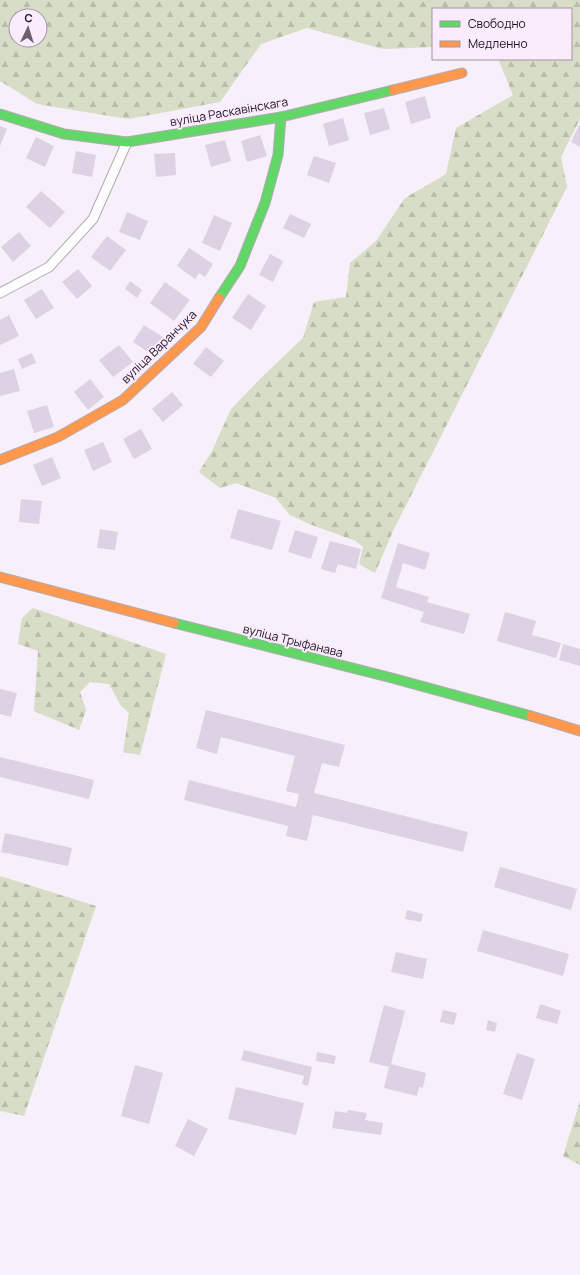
<svg xmlns="http://www.w3.org/2000/svg" width="580" height="1275" viewBox="0 0 580 1275" font-family="Manrope,sans-serif">
  <defs>
    <pattern id="forest-firs" width="22" height="20" patternUnits="userSpaceOnUse"><rect width="22" height="20" fill="#d7ddc6"/><path d="M5 1l3.5 6h-7zM16 11l3.5 6h-7z" fill="#b8bdaa"/></pattern>
  </defs>
  <rect width="100%" height="100%" fill="#f7eff9"/>
  <g fill="url(#forest-firs)" fill-rule="evenodd">
    <path d="M0,0H580V119L561,157L567,187L393,531L375,573L359,564L363,547L356,541L309,524L290,515L276,498L236,483L220,488L199,472L212,451L231,409L261,378L303,338L314,302L346,297L350,263L376,241L405,198L446,174L456,128L513,95L498,59H571V9H433V47L383,49L307,28L261,44L220,102L128,119L37,104L0,81ZM16,16H40V40H16Z"/>
    <path d="M33,608L166,654L140,755L123,752L129,713L121,706L109,684L90,682L80,692L86,710L79,730L34,711L38,651L18,644L22,618Z"/>
    <path d="M0,876L96,906L24,1116L0,1111Z"/>
    <path d="M580,1101V1165L563,1156Z"/>
  </g>
  <g fill="#ddd2e4">
    <path d="M425,96L431,118L411,124L405,102Z"/>
    <path d="M384,108L390,129L370,135L364,113Z"/>
    <path d="M343,118L349,140L329,146L323,124Z"/>
    <path d="M579,125H580V147L571,142Z"/>
    <path d="M0,126L7,129L0,146Z"/>
    <path d="M260,135L267,156L247,162L241,141Z"/>
    <path d="M36,137L54,146L45,167L26,158Z"/>
    <path d="M225,140L231,161L211,167L205,145Z"/>
    <path d="M76,151L96,155L92,177L72,173Z"/>
    <path d="M175,153L176,175L156,177L154,154Z"/>
    <path d="M314,156L336,163L329,183L307,175Z"/>
    <path d="M41,191L65,212L50,228L26,207Z"/>
    <path d="M127,212L148,221L140,240L119,232Z"/>
    <path d="M290,214L311,224L304,238L283,228Z"/>
    <path d="M214,215L232,223L220,251L202,243Z"/>
    <path d="M19,232L31,246L13,262L1,247Z"/>
    <path d="M107,236L126,250L110,271L91,257Z"/>
    <path d="M189,248L213,264L205,277L199,273L195,279L177,266Z"/>
    <path d="M270,254L283,261L273,282L259,275Z"/>
    <path d="M78,269L92,286L77,299L62,282Z"/>
    <path d="M130,281L142,290L137,298L125,289Z"/>
    <path d="M165,282L190,300L174,321L150,303Z"/>
    <path d="M42,289L54,308L36,319L24,300Z"/>
    <path d="M248,294L266,306L251,330L232,318Z"/>
    <path d="M9,315L19,336L0,345V320Z"/>
    <path d="M144,325L163,337L152,355L133,342Z"/>
    <path d="M119,345L133,362L113,377L99,360Z"/>
    <path d="M206,347L224,361L211,377L193,364Z"/>
    <path d="M32,353L36,363L22,369L18,359Z"/>
    <path d="M14,369L20,391L0,396V373Z"/>
    <path d="M90,379L104,397L88,410L74,392Z"/>
    <path d="M172,392L183,405L163,422L152,409Z"/>
    <path d="M47,405L54,427L34,433L27,411Z"/>
    <path d="M141,429L152,449L134,459L123,439Z"/>
    <path d="M103,442L112,462L93,471L84,450Z"/>
    <path d="M52,457L61,478L42,486L33,465Z"/>
    <path d="M21,499L42,501L39,524L19,522Z"/>
    <path d="M238,509L281,521L272,550L230,538Z"/>
    <path d="M100,529L118,532L115,550L97,548Z"/>
    <path d="M295,530L318,537L311,559L288,552Z"/>
    <path d="M330,541L361,549L356,569L338,564L335,573L321,569Z"/>
    <path d="M398,543L430,553L425,570L403,563L396,587L429,597L427,602L470,614L464,634L420,622L424,612L381,598Z"/>
    <path d="M505,612L536,621L532,635L561,643L556,658L497,641Z"/>
    <path d="M563,644L580,649V666L559,660Z"/>
    <path d="M0,689L17,693L11,717L0,714Z"/>
    <path d="M206,710L345,745L339,767L322,763L314,793L468,832L463,852L313,815L307,841L286,836L288,826L184,800L189,780L296,807L299,794L286,791L295,756L221,737L217,754L196,748Z"/>
    <path d="M0,757L94,780L89,799L0,777Z"/>
    <path d="M5,833L72,848L68,866L1,852Z"/>
    <path d="M500,867L577,889L571,910L494,887Z"/>
    <path d="M407,910L423,914L421,922L405,919Z"/>
    <path d="M483,930L569,954L563,976L477,951Z"/>
    <path d="M396,952L427,959L423,979L391,972Z"/>
    <path d="M540,1004L561,1011L557,1024L536,1018Z"/>
    <path d="M384,1005L405,1011L391,1064L426,1073L423,1088L419,1087L417,1096L384,1088L389,1067L369,1062Z"/>
    <path d="M443,1010L457,1013L454,1025L440,1022Z"/>
    <path d="M488,1020L497,1023L495,1032L486,1030Z"/>
    <path d="M244,1050L312,1067L308,1086L302,1084L304,1076L241,1060Z"/>
    <path d="M317,1052L336,1056L334,1064L316,1061Z"/>
    <path d="M517,1053L535,1059L522,1100L503,1094Z"/>
    <path d="M135,1065L163,1073L149,1124L121,1116Z"/>
    <path d="M236,1087L304,1103L296,1135L228,1119Z"/>
    <path d="M348,1110L367,1113L365,1120L383,1123L381,1135L332,1128L335,1111L347,1113Z"/>
    <path d="M188,1119L208,1129L194,1156L175,1146Z"/>
  </g>
  <g fill="none" stroke-linecap="round" stroke-linejoin="round">
    <defs>
      <path id="street" d="M0,293L49,267L93,219L127,142"/>
      <g id="fast">
        <path d="M0,114L64,134L127,142L281,117L393,90"/>
        <path d="M219,298L240,266L265,203L278,155L281,117"/>
        <path d="M174,623L392,678L531,716"/>
      </g>
      <g id="slow">
        <path d="M393,90L462,73"/>
        <path d="M0,460L58,437L123,400L201,327L219,298"/>
        <path d="M0,577L174,623"/>
        <path d="M531,716L580,731"/>
      </g>
    </defs>
    <use href="#street" stroke="#b2aab3" stroke-width="11"/>
    <use href="#fast" stroke="#b2aab3" stroke-width="11"/>
    <use href="#slow" stroke="#b2aab3" stroke-width="11"/>
    <use href="#street" stroke="#fefdfe" stroke-width="9"/>
    <use href="#fast" stroke="#63d668" stroke-width="9"/>
    <use href="#slow" stroke="#ff974d" stroke-width="9"/>
  </g>
  <g text-anchor="middle" stroke-width="4" stroke-linejoin="round" paint-order="stroke">
    <g font-size="12" fill="#1f1520" stroke="#faebfd">
      <text transform="translate(229 112) rotate(-10)" y="4">вуліца Раскавінскага</text>
      <text transform="translate(159 347) rotate(-44)" y="4">вуліца Варанчука</text>
      <text transform="translate(293 641) rotate(14)" y="4">вуліца Трыфанава</text>
    </g>
  </g>
  <rect x="432" y="8" width="140" height="52" fill="#faebfd" stroke="#a295a5"/>
  <rect x="440" y="21" width="20" height="6" fill="#63d668" stroke="#a295a5"/>
  <text x="468" y="28" font-size="12" fill="#1f1520">Свободно</text>
  <rect x="440" y="41" width="20" height="6" fill="#ff974d" stroke="#a295a5"/>
  <text x="468" y="48" font-size="12" fill="#1f1520">Медленно</text>
  <g transform="translate(28 28) rotate(4)"><circle r="19" fill="#faebfd" stroke="#a295a5"/>
  <path d="M0-3L7 15L0 10L-7 15Z" fill="#6b616c"/>
  <text y="-6" font-size="11" font-weight="bold" text-anchor="middle" fill="#1f1520">С</text>
  </g>
</svg>
